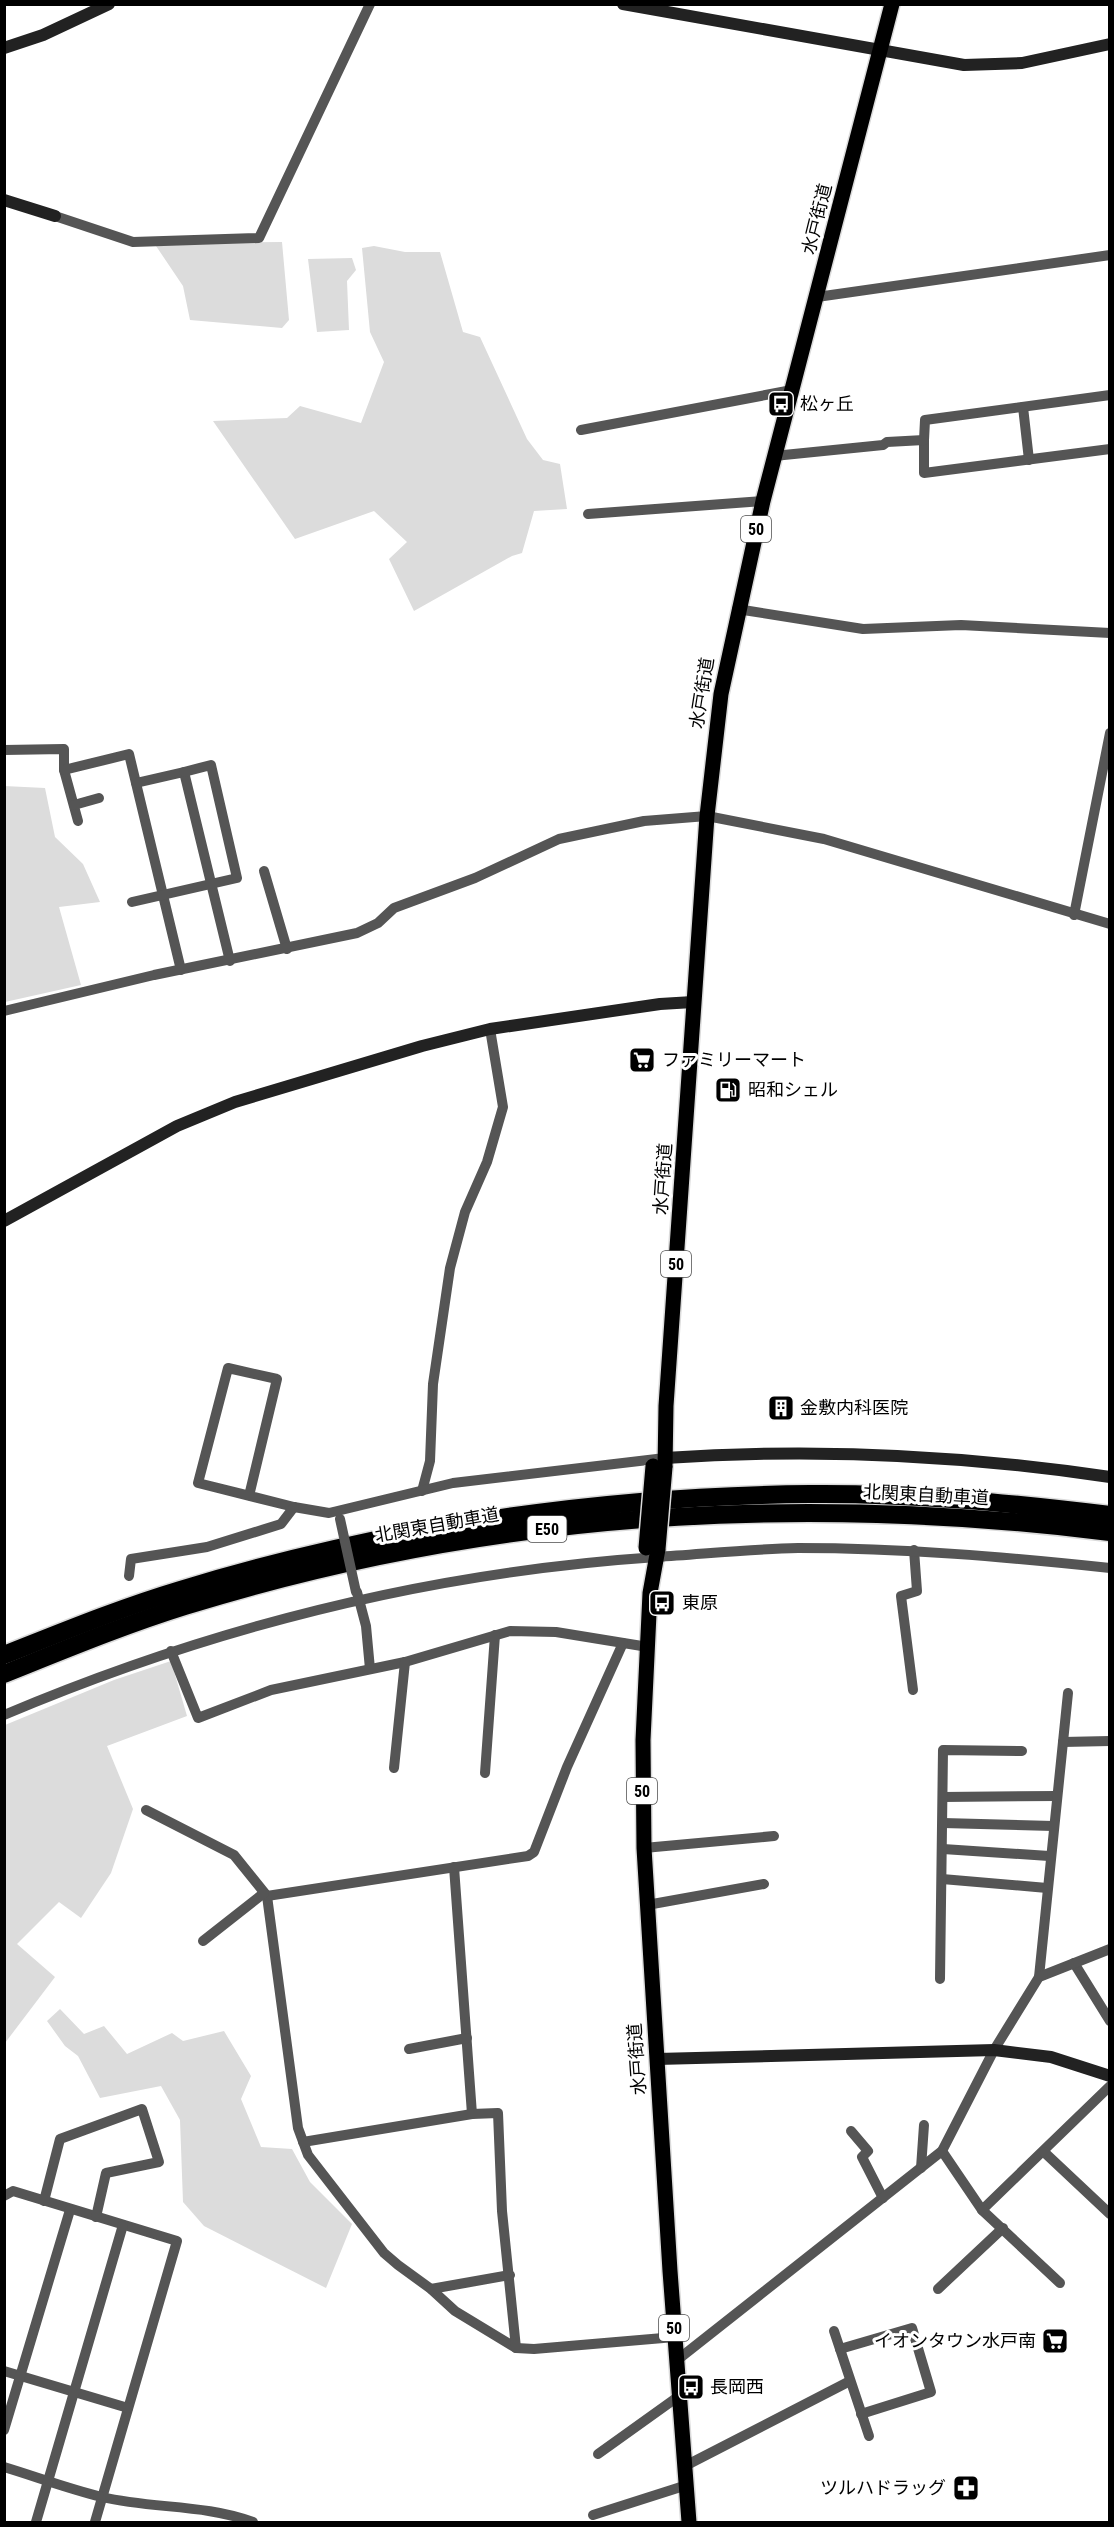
<svg xmlns="http://www.w3.org/2000/svg" width="1114" height="2527" viewBox="0 0 1114 2527" font-family="'Roboto Condensed','Noto Sans JP',sans-serif">
  <rect width="100%" height="100%" fill="#fff"/>
  <g fill="#dcdcdc">
    <path d="M282,242L289,320L282,328L190,320L183,286L154,243Z"/>
    <path d="M374,246L405,252H440L463,332L480,337L527,439L543,460L560,464L567,509L534,511L522,553L512,556L414,611L389,559L407,542L374,511L295,539L213,421L287,418L300,406L361,423L384,362L370,332L362,248Z"/>
    <path d="M352,258L356,270L347,281L349,330L317,332L308,259Z"/>
    <path d="M4,786L45,788L55,837L83,864L100,902L59,907L81,985L5,1002Z"/>
    <path d="M171,1661L187,1716L107,1746L133,1809L111,1873L81,1918L59,1902L17,1944L55,1977L5,2043V1725L114,1680Z"/>
    <path d="M60,2009L84,2034L104,2026L127,2054L172,2033L183,2041L224,2031L251,2076L241,2099L261,2147L292,2149L310,2182L352,2224L326,2288L204,2226L183,2202L180,2120L161,2086L100,2098L78,2056L65,2046L47,2021Z"/>
  </g>
  <g fill="none" stroke-linecap="round" stroke-linejoin="round">
    <defs>
      <g id="primary">
        <path d="M665,1467L666,1406L707,816L721,694L763,501L892,4"/>
        <path d="M658,1549L650,1593L643,1740L644,1848L670,2271L689,2522"/>
      </g>
      <g id="highway">
        <path d="M4,1655C62,1632 120,1608 180,1590C384,1528 597,1496 810,1494C910,1493 1010,1503 1110,1515"/>
        <path d="M4,1674C64,1650 124,1625 185,1606C488,1512 795,1493 1110,1532"/>
      </g>
    </defs>
    <use href="#primary" stroke="#dbdbdb" stroke-width="18"/>
    <use href="#highway" stroke="#dbdbdb" stroke-width="21"/>
    <g stroke="#555" stroke-width="10">
      <path d="M55,216L133,242L259,238L370,4"/>
      <path d="M817,297L1110,255"/>
      <path d="M1023,407L1029,460"/>
      <path d="M581,430L792,390"/>
      <path d="M924,440V473L1110,449"/>
      <path d="M774,456L883,445L887,442L924,440L925,420L1110,395"/>
      <path d="M588,514L763,501"/>
      <path d="M737,609L863,629L961,625L1110,633"/>
      <path d="M4,750L64,749V770L78,821"/>
      <path d="M64,770L129,754L181,970"/>
      <path d="M136,783L184,772L230,961"/>
      <path d="M74,805L99,798"/>
      <path d="M264,871L287,949"/>
      <path d="M132,902L237,878L211,765L184,772"/>
      <path d="M1074,915L1110,733"/>
      <path d="M4,1011L154,975L357,933L378,923L394,908L475,878L559,839L644,821L707,816L824,839L1110,924"/>
      <path d="M422,1491L430,1461L433,1384L450,1268L465,1212L487,1162L503,1107L490,1029"/>
      <path d="M249,1496L277,1379L228,1368L198,1483L294,1507L329,1513L453,1483L665,1458"/>
      <path d="M129,1576L131,1559L207,1547L281,1524L294,1507"/>
      <path d="M357,1592L366,1626L370,1669"/>
      <path d="M171,1651L198,1718L271,1690L405,1662L510,1631L556,1632L648,1647"/>
      <path d="M913,1690L901,1596L917,1591L914,1550"/>
      <path d="M4,1715C212,1627 432,1572 657,1557C704,1554 751,1549 798,1548C903,1548 1006,1557 1110,1568"/>
      <path d="M1063,1742L1110,1741"/>
      <path d="M394,1768L405,1662"/>
      <path d="M485,1773L495,1635"/>
      <path d="M943,1797L1057,1796"/>
      <path d="M146,1810L234,1855L267,1896L298,2128L308,2155L384,2253L398,2265L431,2289L455,2311L516,2348L534,2349L675,2337"/>
      <path d="M943,1823L1053,1826"/>
      <path d="M644,1848L774,1836"/>
      <path d="M943,1849L1049,1856"/>
      <path d="M454,1867L472,2114"/>
      <path d="M942,1879L1047,1888"/>
      <path d="M267,1896L528,1856L534,1852L567,1767L623,1643"/>
      <path d="M647,1905L764,1884"/>
      <path d="M203,1941L264,1893"/>
      <path d="M1074,1963L1110,2021"/>
      <path d="M1039,1977L1068,1693"/>
      <path d="M940,1979L943,1750L1022,1751"/>
      <path d="M409,2049L467,2038"/>
      <path d="M851,2131L868,2151L862,2157L883,2198"/>
      <path d="M303,2142L472,2114L498,2113L502,2211L516,2348"/>
      <path d="M942,2151L982,2210L1110,2086"/>
      <path d="M1044,2152L1110,2214"/>
      <path d="M921,2168L924,2125"/>
      <path d="M4,2196L13,2191L177,2241L95,2522"/>
      <path d="M44,2201L60,2139L142,2109L159,2162L106,2173L96,2217"/>
      <path d="M982,2210L1060,2283"/>
      <path d="M431,2289L510,2275"/>
      <path d="M938,2289L1003,2228"/>
      <path d="M834,2331L869,2436"/>
      <path d="M840,2349L912,2328L931,2392L861,2414"/>
      <path d="M676,2361L942,2151L994,2050L1039,1977L1110,1949"/>
      <path d="M4,2371L128,2408"/>
      <path d="M4,2430L70,2210"/>
      <path d="M598,2454L679,2396"/>
      <path d="M685,2466L850,2381"/>
      <path d="M4,2467C37,2477 69,2489 102,2497C153,2509 204,2504 253,2522"/>
      <path d="M593,2515L687,2485"/>
      <path d="M36,2522L123,2225"/>
    </g>
    <g stroke="#222" stroke-width="12">
      <path d="M623,4L964,65L1022,63L1110,44"/>
      <path d="M4,48L43,35L109,4"/>
      <path d="M4,200L55,216"/>
      <path d="M4,1221L177,1126L235,1102L422,1046L490,1029L660,1004L693,1002"/>
      <path d="M665,1458C812,1448 963,1455 1110,1477"/>
      <path d="M657,2059L994,2050L1051,2057L1110,2076"/>
    </g>
    <use href="#primary" stroke="#000" stroke-width="15"/>
    <use href="#highway" stroke="#000" stroke-width="18"/>
    <defs>
      <g id="primary-bridge">
        <path d="M646,1548L653,1466"/>
        <path d="M658,1549L665,1467"/>
      </g>
    </defs>
    <use href="#primary-bridge" stroke="#dbdbdb" stroke-width="18" stroke-linecap="butt"/>
    <path stroke="#555" stroke-width="10" d="M340,1519L356,1592"/>
    <use href="#primary-bridge" stroke="#000" stroke-width="15"/>
  </g>
  <defs>
    <symbol id="bus-square" viewBox="-11 -11 22 22"><rect x="-9" y="-9" width="18" height="18" rx="4" fill="#000" stroke="#fff"/><path d="M-5-6H5V4H4V6H2V4H-2V6H-4V4H-5ZM-3.5-4V0h7V-4ZM-3.5 1.2v1.5H-2V1.2ZM2 1.2v1.5H3.5V1.2Z" fill="#fff"/></symbol>
    <symbol id="supermarket-square" viewBox="-11 -11 22 22"><rect x="-9" y="-9" width="18" height="18" rx="4" fill="#000" stroke="#fff"/><path d="M-6-5.5h2.5l.6 2H6L4.5 2H-2.5L-4.4-4H-6ZM-1.5 3.2a1.3 1.3 0 1 0 .1 0ZM3 3.2a1.3 1.3 0 1 0 .1 0Z" fill="#fff"/></symbol>
    <symbol id="fuel-square" viewBox="-11 -11 22 22"><rect x="-9" y="-9" width="18" height="18" rx="4" fill="#000" stroke="#fff"/><path d="M-5.5-6h7V0h2V4h1.3V-2.5L3-4.5l.8-.8L6-3V5H2.5V1h-1V6h-7ZM-4.2-4.7v3.2H.2V-4.7Z" fill="#fff"/></symbol>
    <symbol id="building-square" viewBox="-11 -11 22 22"><rect x="-9" y="-9" width="18" height="18" rx="4" fill="#000" stroke="#fff"/><path d="M-4-6H4V6H1V3H-1V6H-4ZM-2.5-4.3h1.7v1.8h-1.7ZM.8-4.3h1.7v1.8H.8ZM-2.5-1h1.7V.8h-1.7ZM.8-1h1.7V.8H.8Z" fill="#fff"/></symbol>
    <symbol id="pharmacy-square" viewBox="-11 -11 22 22"><rect x="-9" y="-9" width="18" height="18" rx="4" fill="#000" stroke="#fff"/><path d="M-2-6h4v4h4v4h-4v4h-4v-4h-4v-4h4Z" fill="#fff"/></symbol>
  </defs>
  <g fill-rule="evenodd">
    <use href="#bus-square" x="766" y="389" width="30" height="30"/>
    <use href="#supermarket-square" x="627" y="1045" width="30" height="30"/>
    <use href="#fuel-square" x="713" y="1075" width="30" height="30"/>
    <use href="#building-square" x="766" y="1393" width="30" height="30"/>
    <use href="#bus-square" x="647" y="1588" width="30" height="30"/>
    <use href="#supermarket-square" x="1040" y="2326" width="30" height="30"/>
    <use href="#bus-square" x="676" y="2372" width="30" height="30"/>
    <use href="#pharmacy-square" x="951" y="2473" width="30" height="30"/>
  </g>
  <g text-anchor="middle" stroke-width="6" stroke-linejoin="round" paint-order="stroke">
    <g fill="#fff" stroke="#4c4c4c" stroke-width="1.5">
      <rect x="741" y="516" width="30" height="26" rx="4.5"/>
      <rect x="661" y="1251" width="30" height="26" rx="4.5"/>
      <rect x="527.5" y="1516" width="39" height="26" rx="4.5"/>
      <rect x="627" y="1778" width="30" height="26" rx="4.5"/>
      <rect x="659" y="2315" width="30" height="26" rx="4.5"/>
    </g>
    <g font-size="16" font-weight="bold" fill="#000">
      <text x="756" y="535">50</text>
      <text x="676" y="1270">50</text>
      <text x="547" y="1535">E50</text>
      <text x="642" y="1797">50</text>
      <text x="674" y="2334">50</text>
    </g>
    <g font-size="18" fill="#000" stroke="#fff">
      <text transform="translate(817 219) rotate(-76)" y="6">水戸街道</text>
      <text transform="translate(702 693) rotate(-81)" y="6">水戸街道</text>
      <text transform="translate(663 1179) rotate(-86)" y="6">水戸街道</text>
      <text transform="translate(926 1495) rotate(3)" y="6">北関東自動車道</text>
      <text transform="translate(437 1525) rotate(-10)" y="6">北関東自動車道</text>
      <text transform="translate(637 2059) rotate(-94)" y="6">水戸街道</text>
    </g>
    <g font-size="18" fill="#000" stroke="#fff" text-anchor="start">
      <text x="800" y="410">松ヶ丘</text>
      <text x="662" y="1066">ファミリーマート</text>
      <text x="748" y="1096">昭和シェル</text>
      <text x="800" y="1414">金敷内科医院</text>
      <text x="682" y="1609">東原</text>
      <text x="1036" y="2347" text-anchor="end">イオンタウン水戸南</text>
      <text x="710" y="2393">長岡西</text>
      <text x="946" y="2494" text-anchor="end">ツルハドラッグ</text>
    </g>
  </g>
  <rect width="1114" height="2527" fill="none" stroke="#000000" stroke-width="12"/>
</svg>
